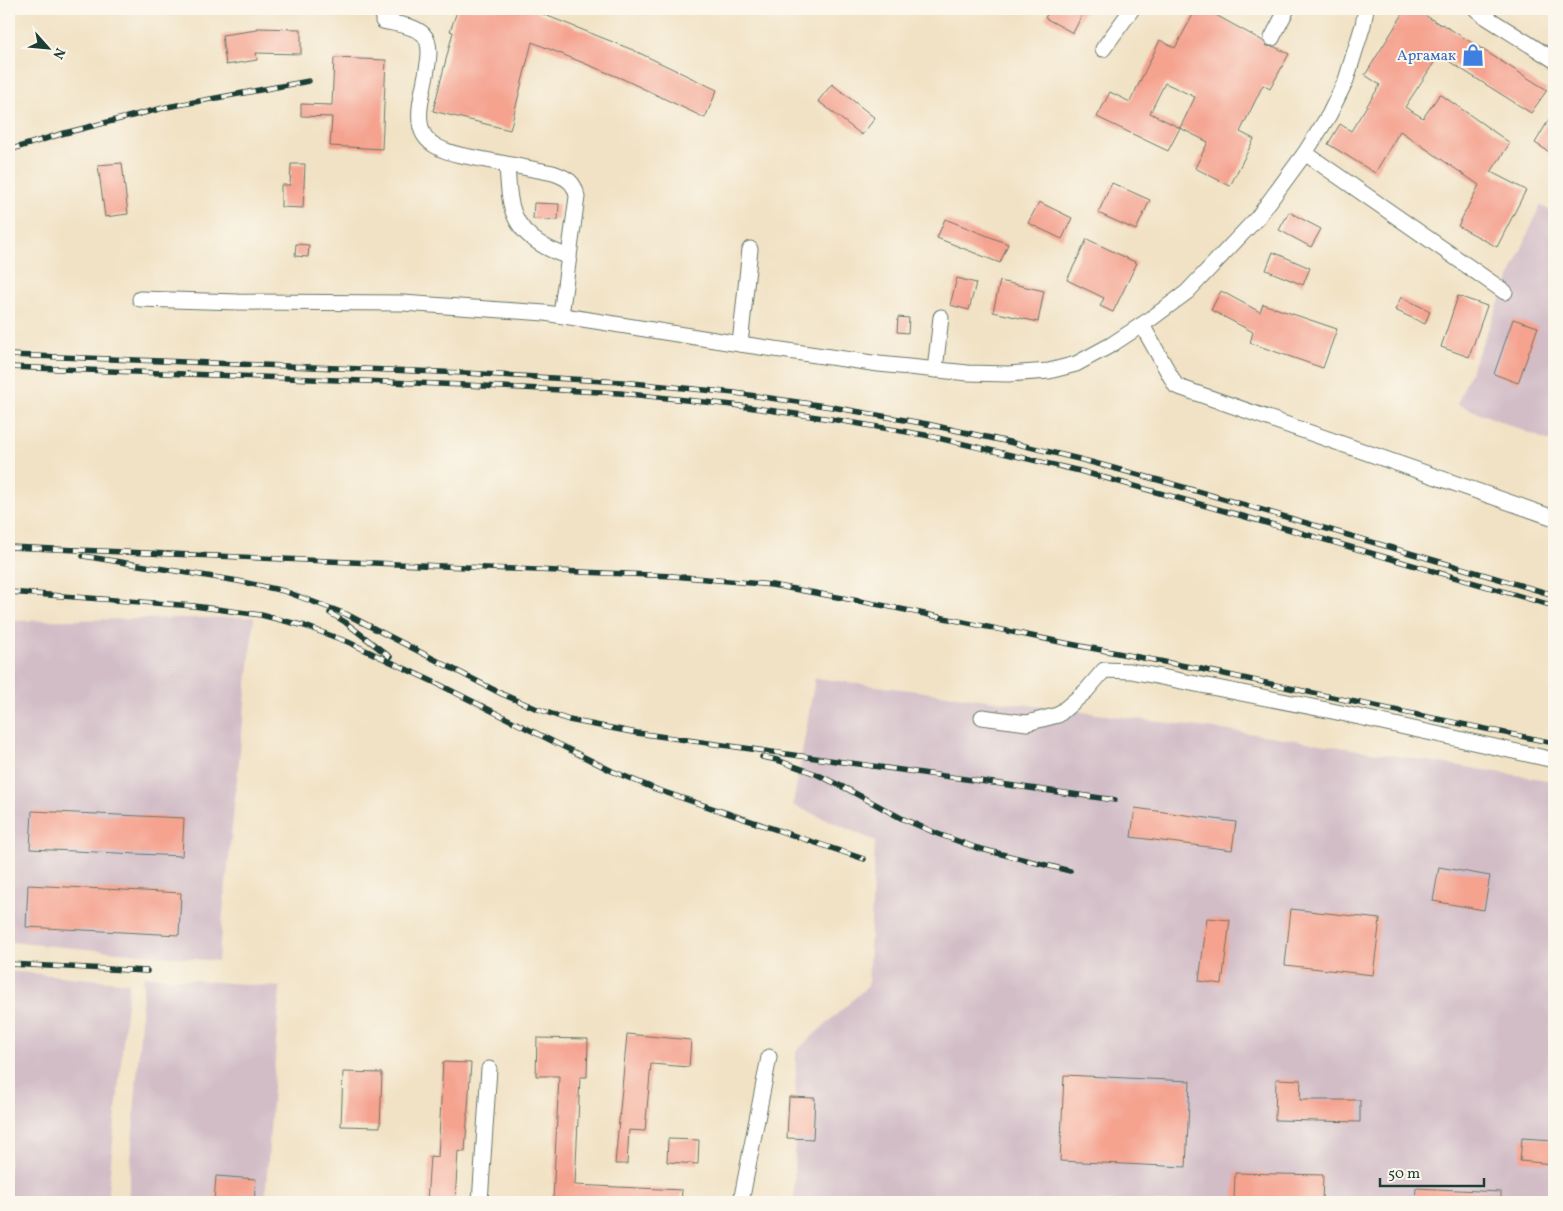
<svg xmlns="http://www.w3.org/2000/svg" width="1563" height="1211" viewBox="0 0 1563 1211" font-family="Vollkorn,serif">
  <rect width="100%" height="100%" fill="#fbf7ec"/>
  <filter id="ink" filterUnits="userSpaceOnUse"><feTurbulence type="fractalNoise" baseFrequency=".02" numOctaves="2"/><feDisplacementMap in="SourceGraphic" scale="10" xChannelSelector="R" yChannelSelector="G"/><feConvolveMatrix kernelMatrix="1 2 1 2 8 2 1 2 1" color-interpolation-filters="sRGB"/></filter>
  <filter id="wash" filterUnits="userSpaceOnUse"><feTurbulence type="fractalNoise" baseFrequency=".0096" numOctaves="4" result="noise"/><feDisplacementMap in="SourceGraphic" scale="20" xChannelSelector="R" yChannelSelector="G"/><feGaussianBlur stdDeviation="1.12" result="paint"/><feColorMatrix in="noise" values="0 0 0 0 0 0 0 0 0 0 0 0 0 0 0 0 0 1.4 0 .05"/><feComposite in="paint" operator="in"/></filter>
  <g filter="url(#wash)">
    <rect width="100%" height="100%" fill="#f1e2c5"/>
    <g fill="#d2bdc7">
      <path d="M1540,205L1554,213V443L1457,404Z"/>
      <path d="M254,617L218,961L9,942V621Z"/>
      <path d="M815,678L1270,736L1554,781V1202H794L796,1051L868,986L875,841L793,805Z"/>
      <path d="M9,971L129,983L107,1202H9Z"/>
      <path d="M144,976L280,987L265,1202H128Z"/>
    </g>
    <g id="blocks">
      <g fill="#f5a28f" fill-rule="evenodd">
        <path d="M458,9H530L633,50L717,90L705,118L623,79L532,42L510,130L433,111L453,32L450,31Z"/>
        <path d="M1050,9H1085L1073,33L1045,18Z"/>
        <path d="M1196,9H1205L1263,41L1267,46L1275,47L1289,54L1270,89L1263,85L1240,132L1254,139L1230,186L1195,168L1208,142L1180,128L1168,151L1097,117L1110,92L1130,102L1160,40L1175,48ZM1165,83L1195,97L1180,128L1150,113Z"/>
        <path d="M1406,9H1415L1441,25L1442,24L1547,90L1531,113L1439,55L1405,107L1423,118L1440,94L1510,143L1491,172L1526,190L1497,247L1458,226L1479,185L1400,131L1375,173L1328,144L1340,124L1351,131L1380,85L1365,75Z"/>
        <path d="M257,28L301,29V54L256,53L257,60L226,65L222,35L257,30Z"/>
        <path d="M334,58L386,60L382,149L330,146L332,117L301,116V104L332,105Z"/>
        <path d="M832,84L875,118L862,135L818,101Z"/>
        <path d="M1554,111V155L1535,143Z"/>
        <path d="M122,163L128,214L105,217L98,165Z"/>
        <path d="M291,164H305L303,208L281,207V185H290Z"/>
        <path d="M1112,183L1150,200L1136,230L1098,213Z"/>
        <path d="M1039,202L1072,218L1062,239L1028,223Z"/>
        <path d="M534,203L559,204L558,220L533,219Z"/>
        <path d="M1289,212L1321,229L1311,247L1279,230Z"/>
        <path d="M945,219L1008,244L1000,263L937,238Z"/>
        <path d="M1087,239L1137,263L1113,312L1100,306L1104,298L1067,280Z"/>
        <path d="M296,244L309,245L308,257L295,256Z"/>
        <path d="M1273,252L1310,268L1303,285L1266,270Z"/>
        <path d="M957,278L976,283L969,310L950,305Z"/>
        <path d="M1000,281L1044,291L1038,322L993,312Z"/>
        <path d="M1221,291L1260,312L1263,304L1337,329L1323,368L1250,343L1253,332L1211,310Z"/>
        <path d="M1458,296L1487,306L1469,357L1441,347Z"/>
        <path d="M1401,297L1430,311L1425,324L1395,310Z"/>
        <path d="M898,317L909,318L908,333L897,332Z"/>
        <path d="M1513,319L1538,327L1518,383L1494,374Z"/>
        <path d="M1135,808L1236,822L1232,850L1131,837Z"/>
        <path d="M32,811L184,818L182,856L30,849Z"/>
        <path d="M1439,867L1490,876L1484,910L1433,901Z"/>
        <path d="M28,885L181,893L179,935L26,927Z"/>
        <path d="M1291,909L1380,919L1373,975L1285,965Z"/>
        <path d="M1207,918L1230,920L1222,984L1199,981Z"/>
        <path d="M627,1034L691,1040L689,1067L651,1064L645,1131L629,1130L627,1164H615Z"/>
        <path d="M537,1038L588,1039L587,1077H580L575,1185L682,1190L681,1202H595L553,1200L559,1076H536Z"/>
        <path d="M443,1062L471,1063L465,1152L458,1151L455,1202H427L430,1156L438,1157Z"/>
        <path d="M343,1072L382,1073L380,1127L341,1126Z"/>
        <path d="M1064,1075L1190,1081L1186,1167L1060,1161Z"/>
        <path d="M1276,1079L1301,1080L1300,1100H1360V1122L1275,1120Z"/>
        <path d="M789,1097L815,1098L813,1139L787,1138Z"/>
        <path d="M1522,1138L1554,1140V1164L1520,1161Z"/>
        <path d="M668,1139L699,1140L698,1164L667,1162Z"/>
        <path d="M1235,1173L1323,1175L1322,1202H1234Z"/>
        <path d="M216,1176L256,1179L254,1202H214Z"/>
        <path d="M1416,1188L1501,1192V1202H1415Z"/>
      </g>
    </g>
  </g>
  <g filter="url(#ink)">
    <use href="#blocks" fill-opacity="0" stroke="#687767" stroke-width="1"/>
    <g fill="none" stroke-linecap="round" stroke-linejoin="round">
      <defs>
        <g id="minor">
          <path d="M1476,9L1483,15L1554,60"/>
          <path d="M383,21C395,24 413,25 423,34C442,53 408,108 424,135C431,147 448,152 460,155L553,173C567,178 575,182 577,197L561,315"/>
          <path d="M1272,38L1287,9"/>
          <path d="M1103,49L1132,9"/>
          <path d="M1305,153L1505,292"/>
          <path d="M507,165C508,177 508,191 511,204C517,234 543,248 569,257"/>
          <path d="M140,299L238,302L403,303L545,313L740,344L879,364L968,373L1008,374L1049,371L1076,364L1111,345L1152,318L1187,292L1258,217L1305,153L1329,115L1346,80L1363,25L1366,9"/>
          <path d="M1142,325L1176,386L1554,518"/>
          <path d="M740,344L750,249"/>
          <path d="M935,370L941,317"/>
          <path d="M982,717L1027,723L1058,715L1086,691L1104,670L1131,671L1332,711L1554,760"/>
          <path d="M480,1202L489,1069"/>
          <path d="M741,1202L769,1057"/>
        </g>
      </defs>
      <use href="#minor" stroke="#687767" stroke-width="17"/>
      <use href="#minor" stroke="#fff" stroke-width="15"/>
      <defs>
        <g id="rail">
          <path d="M9,150L61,134L167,107L309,81"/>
          <path d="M9,355L465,373L622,382L735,393L832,407L927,424L1009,442L1083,460L1162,481L1554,595"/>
          <path d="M9,367L465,385L620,393L733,405L831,419L925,435L1080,471L1239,515L1554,606"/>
          <path d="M9,547L673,576L772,585L886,606L1070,644L1201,669L1355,702L1554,743"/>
          <path d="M83,556L238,581L284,591L346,614L502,694L535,708L569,720L637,733L1115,800"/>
          <path d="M9,592L194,606L261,615L305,626L348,642L438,684L612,771L658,790L864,859"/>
          <path d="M330,613L345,622L390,657"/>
          <path d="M762,757L777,760L816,774L849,790L901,818L938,834L977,848L1070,871"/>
          <path d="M9,964L147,971"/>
        </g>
      </defs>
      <use href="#rail" stroke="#1f3d34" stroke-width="5.5"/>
      <use href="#rail" stroke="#fbf7ec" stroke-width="4" stroke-dasharray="11" stroke-linecap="butt"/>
    </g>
  </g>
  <defs>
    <symbol id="shop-bare" viewBox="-9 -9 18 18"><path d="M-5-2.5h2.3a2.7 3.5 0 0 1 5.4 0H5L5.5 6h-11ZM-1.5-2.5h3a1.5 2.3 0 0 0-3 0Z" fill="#3f7fe0" stroke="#fbf7ec" stroke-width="2.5" paint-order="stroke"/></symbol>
  </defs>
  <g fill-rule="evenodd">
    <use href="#shop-bare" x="1457" y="39" width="32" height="32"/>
  </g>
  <g text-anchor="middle" stroke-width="4" stroke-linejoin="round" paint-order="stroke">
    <g font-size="15" fill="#366cbe" stroke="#fbf7ec" text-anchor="end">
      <text x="1456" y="60">Аргамак</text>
    </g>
  </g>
  <rect width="1563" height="1211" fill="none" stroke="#fbf7ec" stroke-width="30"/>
  <g transform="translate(48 48) rotate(117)" stroke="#fbf7ec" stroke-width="4" paint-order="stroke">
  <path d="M0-4L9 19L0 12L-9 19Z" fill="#1f3d34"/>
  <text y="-8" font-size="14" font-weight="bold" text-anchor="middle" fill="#1f3d34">N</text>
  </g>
  <path d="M1380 1178v8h104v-8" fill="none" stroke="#1f3d34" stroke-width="2.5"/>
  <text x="1388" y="1178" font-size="15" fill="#1f3d34" stroke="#fbf7ec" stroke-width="4" paint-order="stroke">50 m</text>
</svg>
